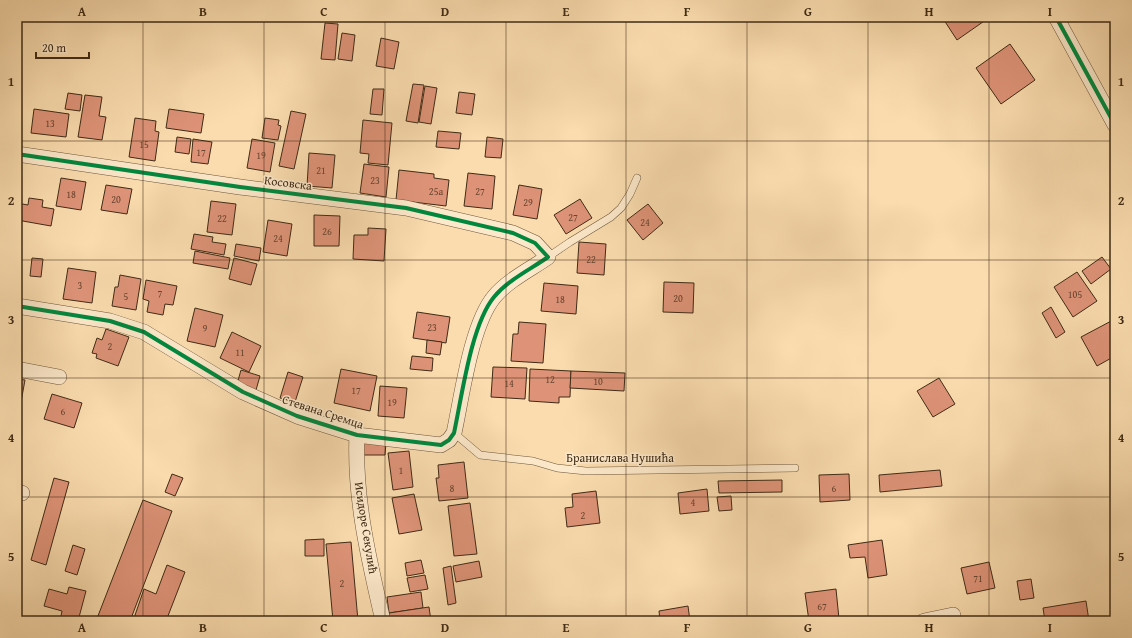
<svg xmlns="http://www.w3.org/2000/svg" width="1132" height="638" viewBox="0 0 1132 638" font-family="'Gentium Book Plus',serif">
  <rect width="100%" height="100%" fill="#fadcae"/>
  <filter id="stains"><feTurbulence type="fractalNoise" baseFrequency=".005" numOctaves="4"/><feColorMatrix values="0 0 0 0 .2 0 0 0 0 .09 0 0 0 0 .02 0 0 0 .5 -.17"/></filter>
  <radialGradient id="worn" r=".72"><stop offset=".6" stop-color="#630" stop-opacity="0"/><stop offset="1" stop-color="#630" stop-opacity=".3"/></radialGradient>
  <g fill="#de9378" stroke="#3f2b15">
    <path d="M942,17H990L957,40Z"/>
    <path d="M325,23L338,24L335,60L321,59Z"/>
    <path d="M342,33L355,35L352,61L338,59Z"/>
    <path d="M381,38L399,42L394,69L376,66Z"/>
    <path d="M1010,44L1035,80L1001,104L976,68Z"/>
    <path d="M413,84L424,85L418,123L406,121Z"/>
    <path d="M425,86L437,88L431,124L419,122Z"/>
    <path d="M373,89H384L382,115L370,114Z"/>
    <path d="M459,92L475,94L472,115L456,113Z"/>
    <path d="M68,93L82,95L80,111L65,109Z"/>
    <path d="M85,95L102,97L99,116L106,117L102,140L78,137Z"/>
    <path d="M34,109L69,114L66,137L31,133Z"/>
    <path d="M169,109L204,114L201,133L166,128Z"/>
    <path d="M291,111L306,114L294,169L279,166Z"/>
    <path d="M135,118L156,121L155,131L159,132L155,161L129,157Z"/>
    <path d="M265,118L279,120L278,125L281,126L278,140L262,138Z"/>
    <path d="M363,120L392,123L388,165L368,163L369,154L360,153Z"/>
    <path d="M438,131L461,133L459,149L436,147Z"/>
    <path d="M177,137L191,139L189,154L175,152Z"/>
    <path d="M487,137L503,139L501,158L485,157Z"/>
    <path d="M193,139L212,142L208,164L191,162Z"/>
    <path d="M252,139L275,143L270,172L247,168Z"/>
    <path d="M309,153L335,155L332,188L307,186Z"/>
    <path d="M364,164L389,167L386,197L360,193Z"/>
    <path d="M399,170L434,174V178L449,180L446,206L396,200Z"/>
    <path d="M468,173L495,176L492,209L464,206Z"/>
    <path d="M61,178L86,182L81,210L56,206Z"/>
    <path d="M106,185L132,189L127,214L101,210Z"/>
    <path d="M519,185L542,189L537,219L513,215Z"/>
    <path d="M29,198L43,200L42,207L54,209L51,226L17,220V203L28,205Z"/>
    <path d="M580,199L592,218L566,234L554,215Z"/>
    <path d="M211,201L236,204L232,235L207,232Z"/>
    <path d="M648,204L663,223L643,240L627,220Z"/>
    <path d="M314,215L340,216L339,246H314Z"/>
    <path d="M268,220L292,224L287,256L263,252Z"/>
    <path d="M368,228L386,229L384,261L353,259L354,235H368Z"/>
    <path d="M194,234L213,237L212,242L226,244L224,255L191,249Z"/>
    <path d="M579,242L606,244L604,275L577,273Z"/>
    <path d="M236,244L261,248L259,261L234,256Z"/>
    <path d="M195,251L230,258L228,269L193,263Z"/>
    <path d="M1102,257L1111,269L1091,284L1082,271Z"/>
    <path d="M32,258L43,259L41,277L30,276Z"/>
    <path d="M234,258L257,264L251,285L229,279Z"/>
    <path d="M68,268L96,272L92,303L63,299Z"/>
    <path d="M1077,272L1097,301L1073,317L1054,287Z"/>
    <path d="M120,275L141,279L136,310L112,306L115,287H118Z"/>
    <path d="M146,280L177,286L173,305L165,304L163,315L147,312L149,301L143,299Z"/>
    <path d="M664,282L694,283L693,313L663,312Z"/>
    <path d="M544,283L578,286L576,314L541,311Z"/>
    <path d="M1051,307L1065,332L1056,338L1042,313Z"/>
    <path d="M195,308L223,315L215,347L187,341Z"/>
    <path d="M417,312L450,317L446,343L413,338Z"/>
    <path d="M1115,319V356L1097,366L1081,337Z"/>
    <path d="M519,322L546,324L543,363L511,361L513,334H518Z"/>
    <path d="M106,329L129,337L118,366L96,358L97,354L92,353L97,338L102,340Z"/>
    <path d="M232,332L261,346L249,372L220,358Z"/>
    <path d="M427,340L442,342L440,355L426,353Z"/>
    <path d="M412,356L433,358L432,371L410,369Z"/>
    <path d="M493,367L527,368L525,399L491,397Z"/>
    <path d="M341,369L377,376L370,411L334,403Z"/>
    <path d="M530,369L571,371L570,397H559V403L529,401Z"/>
    <path d="M241,370L260,376L256,390L237,384Z"/>
    <path d="M571,371L625,373L624,391L570,388Z"/>
    <path d="M288,372L303,377L295,402L280,398Z"/>
    <path d="M939,378L955,404L933,417L917,391Z"/>
    <path d="M17,379L25,380L19,413H17Z"/>
    <path d="M380,386L407,388L404,418L378,416Z"/>
    <path d="M52,394L82,403L74,428L44,419Z"/>
    <path d="M362,442L386,443L385,455H362Z"/>
    <path d="M409,451L413,487L393,490L388,453Z"/>
    <path d="M464,462L468,498L439,501L436,478H439L438,465Z"/>
    <path d="M940,470L942,486L880,492L879,475Z"/>
    <path d="M172,474L183,478L175,496L165,492Z"/>
    <path d="M849,474L850,500L820,502L819,475Z"/>
    <path d="M54,478L69,482L46,565L31,560Z"/>
    <path d="M782,480V492L719,493L718,481Z"/>
    <path d="M707,489L709,511L680,514L678,493Z"/>
    <path d="M596,491L600,523L567,527L565,508L573,507L572,494Z"/>
    <path d="M414,494L422,530L399,534L392,498Z"/>
    <path d="M731,496L732,510L719,511L717,497Z"/>
    <path d="M143,500L172,511L130,621H96Z"/>
    <path d="M470,503L477,554L454,556L448,506Z"/>
    <path d="M324,539V556H305V540Z"/>
    <path d="M882,540L887,575L868,578L865,557L850,558L848,545Z"/>
    <path d="M351,542L358,621H333L326,544Z"/>
    <path d="M73,545L85,549L77,575L65,571Z"/>
    <path d="M421,560L424,573L407,576L405,563Z"/>
    <path d="M479,561L482,577L456,582L453,566Z"/>
    <path d="M989,562L995,588L967,594L961,568Z"/>
    <path d="M167,565L185,572L166,621H133L144,589L156,594Z"/>
    <path d="M451,566L456,603L448,605L443,568Z"/>
    <path d="M425,575L428,589L410,592L407,578Z"/>
    <path d="M1031,579L1034,598L1020,600L1017,581Z"/>
    <path d="M69,587L86,591L78,621H60L62,611L44,606L49,589L67,594Z"/>
    <path d="M836,589L839,619L809,621L805,593Z"/>
    <path d="M421,592L423,608L389,613L387,597Z"/>
    <path d="M1086,601L1089,621H1069L1068,618L1045,621L1043,608Z"/>
    <path d="M688,606L690,621H660L659,611Z"/>
    <path d="M429,607L431,621H390L389,613Z"/>
  </g>
  <g fill="none" stroke-linecap="round" stroke-linejoin="round">
    <defs>
      <g id="lane">
        <path d="M548,257L570,242L611,217L621,208L630,194L637,178"/>
        <path d="M454,433L480,455L533,461L557,468L586,471L795,468"/>
      </g>
      <g id="street">
        <path d="M1056,17L1115,125"/>
        <path d="M17,154L240,187L406,208L513,233L535,243L548,257C531,269 508,280 494,297C471,325 462,396 454,433L449,440L441,445L357,435L297,416L243,392L144,332L110,321L17,306"/>
        <path d="M17,369L59,377"/>
        <path d="M357,435C354,498 369,560 383,621"/>
        <path d="M17,492L22,493"/>
        <path d="M924,621L953,615"/>
      </g>
    </defs>
    <use href="#lane" stroke="#6e573b" stroke-width="8"/>
    <use href="#street" stroke="#6e573b" stroke-width="16"/>
    <use href="#lane" stroke="#fce8ca" stroke-width="7"/>
    <use href="#street" stroke="#fce8ca" stroke-width="15"/>
    <defs>
      <g id="cycleway">
        <path d="M1056,17L1115,125"/>
        <path d="M17,154L240,187L406,208L513,233L535,243L548,257C531,269 508,280 494,297C471,325 462,396 454,433L449,440L441,445L357,435L297,416L243,392L144,332L110,321L17,306"/>
      </g>
    </defs>
    <use href="#cycleway" stroke="#fce8ca" stroke-width="6"/>
    <use href="#cycleway" stroke="#00873e" stroke-width="4"/>
  </g>
  <path fill="none" stroke="#3f2b15" stroke-width="1" stroke-opacity="0.55" d="M143,17V621M264,17V621M385,17V621M506,17V621M626,17V621M747,17V621M868,17V621M989,17V621M17,141H1115M17,260H1115M17,378H1115M17,497H1115"/>
  <g text-anchor="middle" stroke-width="3" stroke-linejoin="round" paint-order="stroke">
    <g font-size="10" fill="#67452e">
      <text x="50" y="127">13</text>
      <text x="144" y="148">15</text>
      <text x="201" y="156">17</text>
      <text x="261" y="159">19</text>
      <text x="321" y="174">21</text>
      <text x="375" y="184">23</text>
      <text x="436" y="195">25a</text>
      <text x="480" y="195">27</text>
      <text x="71" y="198">18</text>
      <text x="116" y="203">20</text>
      <text x="528" y="206">29</text>
      <text x="573" y="221">27</text>
      <text x="222" y="222">22</text>
      <text x="645" y="226">24</text>
      <text x="327" y="235">26</text>
      <text x="278" y="242">24</text>
      <text x="591" y="263">22</text>
      <text x="80" y="289">3</text>
      <text x="160" y="297">7</text>
      <text x="1075" y="298">105</text>
      <text x="126" y="300">5</text>
      <text x="678" y="302">20</text>
      <text x="560" y="303">18</text>
      <text x="432" y="331">23</text>
      <text x="205" y="332">9</text>
      <text x="110" y="350">2</text>
      <text x="240" y="356">11</text>
      <text x="550" y="383">12</text>
      <text x="598" y="385">10</text>
      <text x="509" y="387">14</text>
      <text x="356" y="394">17</text>
      <text x="392" y="406">19</text>
      <text x="63" y="415">6</text>
      <text x="401" y="474">1</text>
      <text x="452" y="492">8</text>
      <text x="834" y="492">6</text>
      <text x="693" y="506">4</text>
      <text x="583" y="519">2</text>
      <text x="978" y="582">71</text>
      <text x="342" y="587">2</text>
      <text x="822" y="610">67</text>
    </g>
    <g font-size="12" fill="#3f2b15" stroke="#fce8ca">
      <text transform="translate(288 183) rotate(7)" y="4">Косовска</text>
      <text transform="translate(323 412) rotate(18)" y="4">Стевана Сремца</text>
      <text x="620" y="462">Бранислава Нушића</text>
      <text transform="translate(366 528) rotate(81)" y="4">Исидоре Секулић</text>
    </g>
  </g>
  <rect width="1132" height="638" fill="none" stroke="#fadcae" stroke-width="44"/>
  <path d="M36 52v6h53v-6" fill="none" stroke="#3f2b15" stroke-width="2"/>
  <text x="42" y="52" font-size="12" fill="#3f2b15" stroke="#fce8ca" stroke-width="3" paint-order="stroke">20 m</text>
  <rect x="22" y="22" width="1088" height="594" fill="none" stroke="#3f2b15" stroke-width="1.5"/>
  <g font-size="13" text-anchor="middle" font-weight="bold" fill="#3f2b15">
    <text x="82" y="16">A</text>
    <text x="203" y="16">B</text>
    <text x="324" y="16">C</text>
    <text x="445" y="16">D</text>
    <text x="566" y="16">E</text>
    <text x="687" y="16">F</text>
    <text x="808" y="16">G</text>
    <text x="929" y="16">H</text>
    <text x="1050" y="16">I</text>
    <text x="11" y="86">1</text>
    <text x="1121" y="86">1</text>
    <text x="11" y="205">2</text>
    <text x="1121" y="205">2</text>
    <text x="11" y="324">3</text>
    <text x="1121" y="324">3</text>
    <text x="11" y="442">4</text>
    <text x="1121" y="442">4</text>
    <text x="11" y="561">5</text>
    <text x="1121" y="561">5</text>
    <text x="82" y="632">A</text>
    <text x="203" y="632">B</text>
    <text x="324" y="632">C</text>
    <text x="445" y="632">D</text>
    <text x="566" y="632">E</text>
    <text x="687" y="632">F</text>
    <text x="808" y="632">G</text>
    <text x="929" y="632">H</text>
    <text x="1050" y="632">I</text>
  </g>
  <rect width="100%" height="100%" filter="url(#stains)"/>
  <rect width="100%" height="100%" fill="url(#worn)"/>
</svg>
